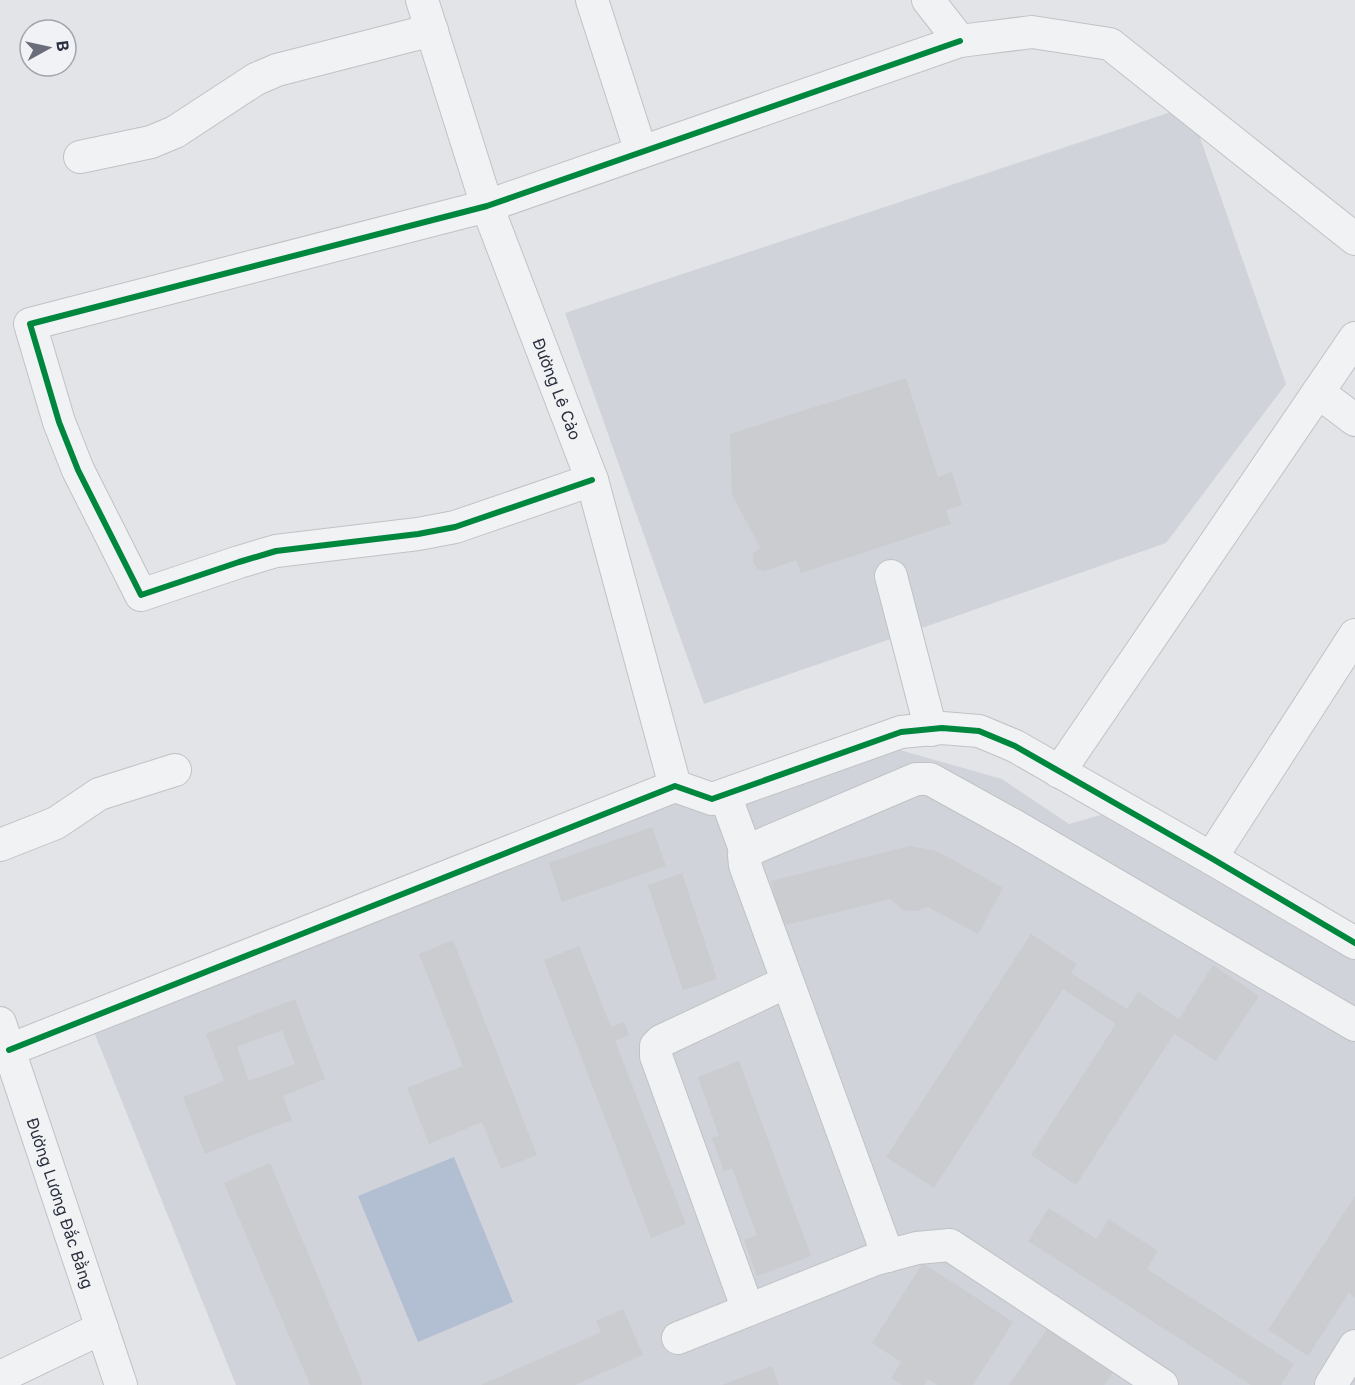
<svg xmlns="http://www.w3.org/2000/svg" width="1355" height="1385" viewBox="0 0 1355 1385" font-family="Inter,sans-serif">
  <rect width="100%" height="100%" fill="#e2e4e7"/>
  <g fill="#d1d3da">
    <path d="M1189,106L1286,384L1166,543L704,704L565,313Z"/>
    <path d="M893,748L1002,779L1069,824L1108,813L1355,960V1385H236L92,1027L670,798Z"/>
  </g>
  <path fill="#b2bed1" d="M454,1157L513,1302L418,1342L358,1196Z"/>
  <g fill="#cacccf" fill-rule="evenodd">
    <path d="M906,378L938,477L952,472L962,505L946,510L951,524L801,573L796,560L764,571L758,569L753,563V554L760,547L732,495L730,434Z"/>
    <path d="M652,827L666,866L562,902L549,863Z"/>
    <path d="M910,846L937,851L1003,888L978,934L928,907L916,911L903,910L890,899L782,926L771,881Z"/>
    <path d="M682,873L717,979L683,990L648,885Z"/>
    <path d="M1031,934L1077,964L1071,973L1127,1009L1138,992L1179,1019L1213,965L1259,996L1216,1061L1174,1034L1076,1185L1031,1155L1116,1024L1063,989L934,1188L886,1157Z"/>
    <path d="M453,940L537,1155L501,1169L482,1122L429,1144L407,1088L463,1066L419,954Z"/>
    <path d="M579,946L611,1027L624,1022L629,1035L615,1041L686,1224L651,1238L544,960Z"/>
    <path d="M295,999L325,1079L283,1096L292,1120L205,1154L183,1097L224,1081L206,1034ZM282,1030L295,1064L249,1081L237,1047Z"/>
    <path d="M739,1061L811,1256L757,1276L744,1240L757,1235L732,1168L724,1171L712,1138L719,1136L698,1077Z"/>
    <path d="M270,1163L363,1384L361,1385H310L224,1183Z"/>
    <path d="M1355,1196V1298L1349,1293L1308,1356L1268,1330Z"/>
    <path d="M1049,1208L1096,1239L1109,1219L1158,1251L1147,1269L1294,1364L1281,1385H1251L1028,1241Z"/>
    <path d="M923,1263L1013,1322L973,1385H937L928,1379L924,1385H902L891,1378L901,1362L872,1343Z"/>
    <path d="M623,1309L643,1355L575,1385H481L601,1332L596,1321Z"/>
    <path d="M1053,1320L1118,1365L1104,1385H1009Z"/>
    <path d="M772,1366L779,1385H722Z"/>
  </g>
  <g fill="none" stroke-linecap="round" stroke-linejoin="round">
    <defs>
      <g id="minor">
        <path id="s1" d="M422,0L487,206L592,480L675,786"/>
        <path d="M592,0L641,152"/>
        <path d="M928,0L960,41L1032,32L1110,44L1355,239"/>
        <path d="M80,157L151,142L175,132L256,79L277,70L432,30"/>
        <path d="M1318,392L1355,420"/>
        <path d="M592,480L455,527L418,534L276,551L239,562L141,595L78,470L59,422L30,324L487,206L960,41"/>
        <path d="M891,576L931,730"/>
        <path d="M1059,772L1355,338"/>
        <path d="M725,795L746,852"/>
        <path d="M0,845L56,823L99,794L175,770"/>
        <path d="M1211,858L1355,635"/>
        <path id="s2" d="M0,1023L121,1385"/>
        <path d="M9,1050L675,786L712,799L901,732L942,728L979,731L1015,746L1211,858L1355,943"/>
        <path d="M888,1256L745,865L744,855L756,847L916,779H930L1015,826L1355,1025"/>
        <path d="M748,1310L656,1056V1046L661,1041L787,982"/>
        <path d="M678,1338L876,1259L917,1248L950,1245L1162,1385"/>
        <path d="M0,1377L102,1328"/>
        <path d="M1331,1385L1355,1346"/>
      </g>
    </defs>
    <use href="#minor" stroke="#c0c2c5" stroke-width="34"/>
    <use href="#minor" stroke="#f1f2f4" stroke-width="32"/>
    <defs>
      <g id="cycleway">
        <path d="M592,480L455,527L418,534L276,551L239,562L141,595L78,470L59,422L30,324L487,206L960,41"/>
        <path d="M9,1050L675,786L712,799L901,732L942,728L979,731L1015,746L1211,858L1355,943"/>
      </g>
    </defs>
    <use href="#cycleway" stroke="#f0f2f6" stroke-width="10"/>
    <use href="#cycleway" stroke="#00873e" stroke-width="6"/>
  </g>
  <g text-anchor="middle" stroke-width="4.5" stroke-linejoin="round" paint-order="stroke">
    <g font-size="16" fill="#2a2f3f" stroke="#f0f2f6">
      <text dy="6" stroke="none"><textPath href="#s1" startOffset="412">Đường Lê Cảo</textPath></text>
      <text dy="6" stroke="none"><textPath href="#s2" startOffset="190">Đường Lương Đắc Bằng</textPath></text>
    </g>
  </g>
  <g transform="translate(48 48) rotate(82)"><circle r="28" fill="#f0f2f6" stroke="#a1a4ad" stroke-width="1.5"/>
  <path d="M0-4.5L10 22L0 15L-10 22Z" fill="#6a6e7a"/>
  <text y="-9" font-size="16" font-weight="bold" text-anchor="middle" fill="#2a2f3f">B</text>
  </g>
</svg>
